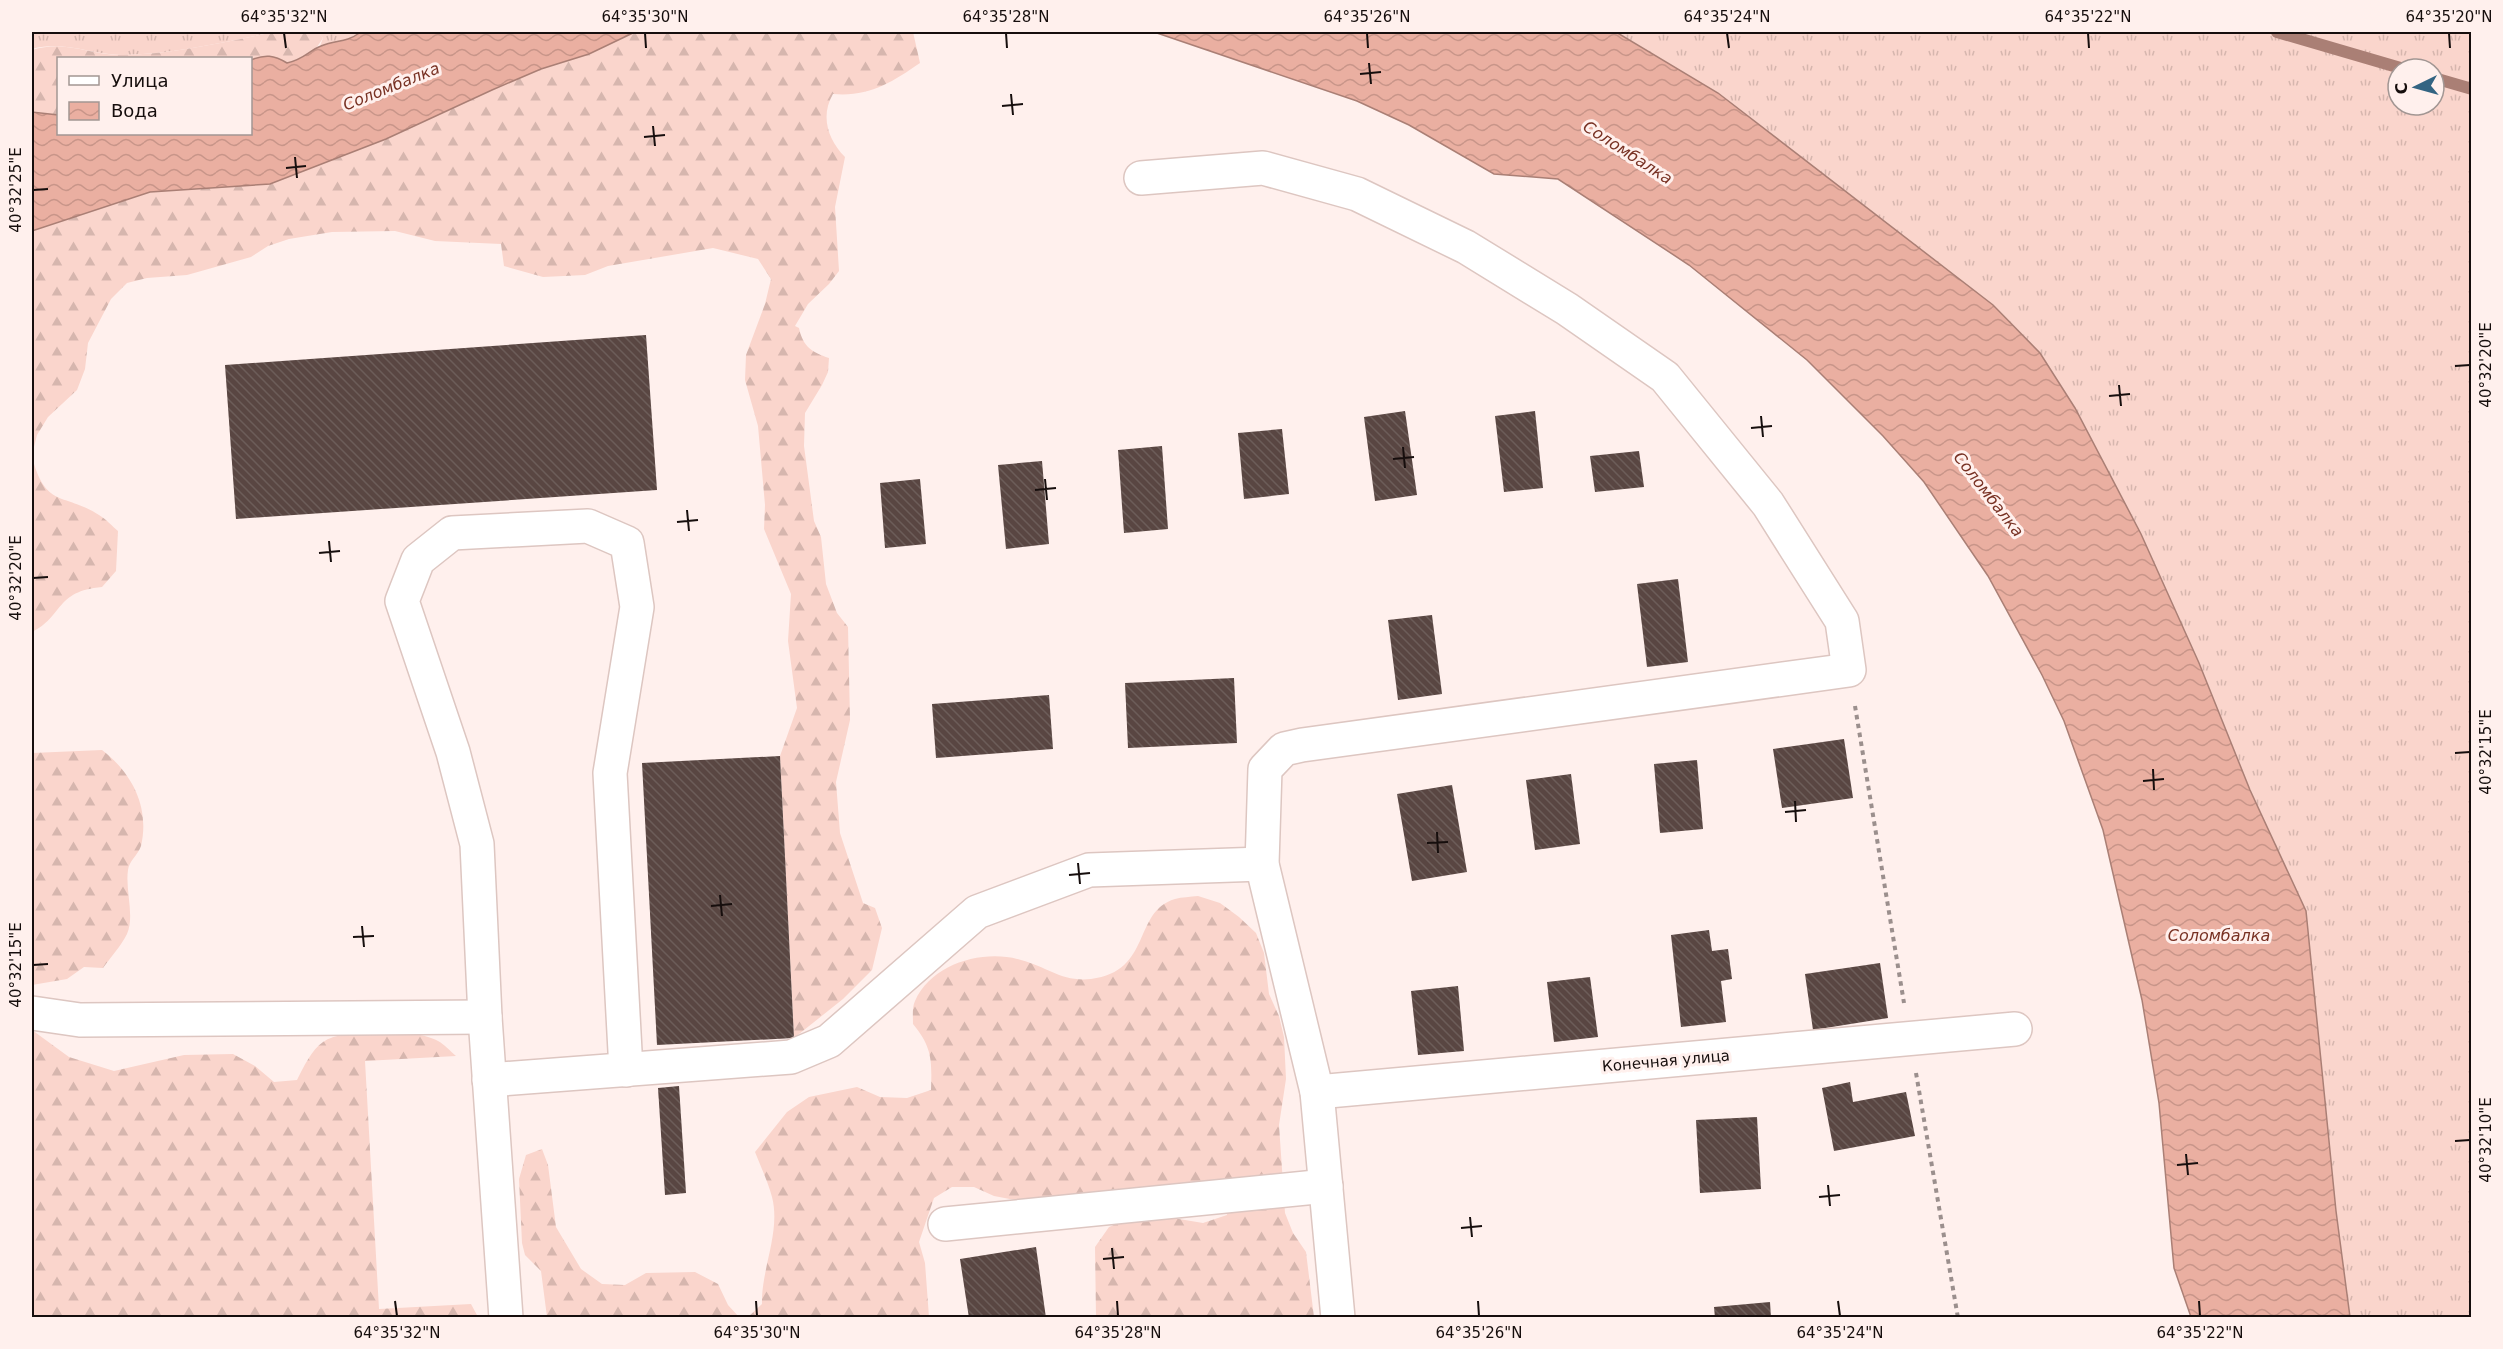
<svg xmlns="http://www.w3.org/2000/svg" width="2503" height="1349" viewBox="0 0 2503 1349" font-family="'DejaVu Sans',sans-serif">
  <defs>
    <pattern id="grass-tufts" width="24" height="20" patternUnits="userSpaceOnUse" patternTransform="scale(1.5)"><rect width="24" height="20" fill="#fad5cc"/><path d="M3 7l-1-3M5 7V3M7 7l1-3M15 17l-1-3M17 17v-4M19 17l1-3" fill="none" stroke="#d6b6ae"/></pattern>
    <pattern id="forest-firs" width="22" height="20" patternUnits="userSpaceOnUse" patternTransform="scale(1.5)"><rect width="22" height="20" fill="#fad5cc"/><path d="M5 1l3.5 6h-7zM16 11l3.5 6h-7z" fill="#d6b6ae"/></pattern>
    <pattern id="water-waves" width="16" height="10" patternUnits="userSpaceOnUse" patternTransform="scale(1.5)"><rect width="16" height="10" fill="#eaafa1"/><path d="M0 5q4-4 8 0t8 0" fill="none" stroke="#c89589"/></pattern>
    <pattern id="building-back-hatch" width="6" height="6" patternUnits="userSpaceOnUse" patternTransform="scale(1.5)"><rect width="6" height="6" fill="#594642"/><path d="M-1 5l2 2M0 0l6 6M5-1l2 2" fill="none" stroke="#6c5d59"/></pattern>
  </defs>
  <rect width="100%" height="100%" fill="#fff0ed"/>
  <g fill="url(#grass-tufts)" fill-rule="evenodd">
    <path d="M32,32H274C225,42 173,54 123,55C89,55 66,40 32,49Z"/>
    <path d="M318,32H361L347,41L320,46L323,38Z"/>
    <path d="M1616,32H2471V1317H2350L2336,1211L2306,911L2250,790L2199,663L2141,534L2075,408L2040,353L1993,305L1718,93ZM2398,69H2434V105H2398Z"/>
  </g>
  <g fill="url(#forest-firs)">
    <path d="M274,32H318L323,38L313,53L287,63C274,55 265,54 251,60L58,58V115L32,112V50C66,39 88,55 123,55C173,54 225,42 274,32Z"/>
    <path d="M635,32H913L920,63C891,83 869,97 833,94C820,116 828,140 845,157L835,207L839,271L829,284L808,304L795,326L799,328C803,347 812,352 829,358L828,372L822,385L805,413L804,446L814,521L821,537L826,584L837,613L848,627L850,720L836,782L840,833L863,903L875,908L882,928L872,970L843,999L794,1038L780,756L797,708L788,641L791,594L764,529L765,505L758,426L745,380L746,355L765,304L771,279L758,259L713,248L608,266L585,275L543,277L504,266L501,244L435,241L395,231L332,232L289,239L268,246L251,257L187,275L147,278L127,283L111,299L88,343L85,369L77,390L48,417L37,435L32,455V194L386,139L492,90L541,69L589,54Z"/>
    <path d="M32,457C46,509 63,492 99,515C106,519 112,526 118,531L116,571L102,587C55,591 63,617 32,632Z"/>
    <path d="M102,750C132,773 150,807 141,846C138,855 129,861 128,870C125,890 135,916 127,934C121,946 110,958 103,968L84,967L67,979L32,985V753Z"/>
    <path d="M1198,896L1220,903L1239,917L1256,933L1264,953L1269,994L1279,1016L1284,1037L1286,1079L1279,1125L1285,1213L1293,1233L1306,1252L1314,1317H1096L1095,1247L1109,1227L1132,1217L1155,1215L1203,1223L1227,1215L1222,1192L1015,1200L994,1196L974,1187H952L934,1198L919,1242L925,1263L929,1317L747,1318L762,1304C761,1269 781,1232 772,1197C768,1182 761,1167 755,1152L787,1112L809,1097L857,1087L880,1097L907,1098L931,1090C932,1060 932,1047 913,1024C913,1017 912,1007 915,1001C932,963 984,949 1021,960C1048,967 1061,982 1091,979C1153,971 1132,912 1175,899C1182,897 1190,897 1198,896Z"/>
    <path d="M32,1030L69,1057L114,1071L184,1055L233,1054L255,1066L274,1082L297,1080C303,1068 312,1049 323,1042C345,1027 415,1028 438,1041C444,1044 450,1051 456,1056L365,1061L379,1309L471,1304L478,1317H32Z"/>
    <path d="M542,1149L548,1165L556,1227L581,1269L602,1284L625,1285L646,1273L695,1272L718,1284L728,1305L739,1317H547L541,1271L525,1255L522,1243L519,1179L526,1155Z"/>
  </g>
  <g fill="url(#water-waves)" stroke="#aa7f75" stroke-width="1.5">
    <path d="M361,32H635L589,54L541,69L492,90L386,139L270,184L150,192L32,231V112L58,115V134H250L251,60C265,54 274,55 287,63C305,59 308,51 321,46C337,39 344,44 361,32Z"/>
    <path d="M1154,32H1616L1718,93L1993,305L2040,353L2075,408L2141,534L2199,663L2250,790L2306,911L2336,1211L2350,1317H2191L2174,1268L2159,1103L2142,1000L2103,830L2064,721L2042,675L1988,576L1924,482L1883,436L1807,360L1689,265L1558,179L1494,174L1409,125L1357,101Z"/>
  </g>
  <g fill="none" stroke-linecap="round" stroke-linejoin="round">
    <g stroke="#aa7f75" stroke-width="12">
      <path d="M2277,32L2404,69"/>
      <path d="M2434,78L2472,89"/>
    </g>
  </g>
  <g fill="url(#building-back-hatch)">
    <path d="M646,335L657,490L236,519L225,365Z"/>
    <path d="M1405,411L1417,495L1375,501L1364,417Z"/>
    <path d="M1535,411L1543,488L1504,492L1495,416Z"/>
    <path d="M1282,429L1289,494L1244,499L1238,433Z"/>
    <path d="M1162,446L1168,529L1124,533L1118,450Z"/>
    <path d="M1639,451L1644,487L1595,492L1590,456Z"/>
    <path d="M1042,461L1049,544L1006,549L998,465Z"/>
    <path d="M920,479L926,544L885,548L880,483Z"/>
    <path d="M1678,579L1688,662L1647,667L1637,584Z"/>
    <path d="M1432,615L1442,694L1398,700L1388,620Z"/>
    <path d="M1234,678L1237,743L1128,748L1125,683Z"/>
    <path d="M1049,695L1053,749L936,758L932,704Z"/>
    <path d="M1844,739L1853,798L1782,808L1773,749Z"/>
    <path d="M780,756L794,1038L657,1045L642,763Z"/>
    <path d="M1697,760L1703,829L1660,833L1654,764Z"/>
    <path d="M1571,774L1580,844L1535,850L1526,780Z"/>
    <path d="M1452,785L1467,872L1412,881L1397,794Z"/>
    <path d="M1709,930L1712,951L1728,949L1732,979L1721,981L1726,1022L1681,1027L1671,935Z"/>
    <path d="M1880,963L1888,1018L1813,1030L1805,974Z"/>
    <path d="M1590,977L1598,1037L1554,1042L1547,982Z"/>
    <path d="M1458,986L1464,1051L1418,1055L1411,991Z"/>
    <path d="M1850,1082L1853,1102L1906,1092L1915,1136L1834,1151L1822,1088Z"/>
    <path d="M679,1086L686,1193L665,1195L658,1088Z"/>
    <path d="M1757,1117L1761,1189L1700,1193L1696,1120Z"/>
    <path d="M1036,1247L1046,1318H969L960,1259Z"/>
    <path d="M1770,1302L1771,1318H1715L1714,1307Z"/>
  </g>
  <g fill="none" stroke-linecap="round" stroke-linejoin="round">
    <defs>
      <g id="minor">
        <path d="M1141,178L1263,168L1357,194L1466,247L1567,309L1665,377L1768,504L1842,621L1849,670L1302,745L1284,749L1265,769L1262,864L1317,1092L1338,1318"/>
        <path d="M32,1013L80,1020L485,1017"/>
        <path d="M489,1080L791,1057L829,1041L977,912L1089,870L1262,864"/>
        <path d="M1317,1092L2015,1029"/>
        <path d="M945,1224L1326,1186"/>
        <path d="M506,1318L485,1017L477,844L453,752L402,601L418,560L452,533L588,526L627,543L637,607L610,773L626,1070"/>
      </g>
    </defs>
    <use href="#minor" stroke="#ddc6c1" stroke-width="36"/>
    <g stroke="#9b8f8d" stroke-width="4" stroke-dasharray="4.5 4.5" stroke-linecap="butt">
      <path d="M1855,706L1904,1003"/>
      <path d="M1916,1073L1958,1318"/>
    </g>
    <use href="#minor" stroke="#fff" stroke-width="33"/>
  </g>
  <path fill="none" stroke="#160e0d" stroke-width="2" d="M284,33L286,48M645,33L646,48M1006,33L1007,48M1367,33L1368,48M1727,33L1729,48M2088,33L2089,48M2449,33L2450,48M1369,63L1371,84M1360,74L1381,72M1011,94L1013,115M1002,106L1023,104M653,126L655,146M644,137L665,135M295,157L297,178M286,168L306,166M33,190L48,189M2455,366L2470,365M2119,385L2121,406M2109,396L2130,394M1761,416L1763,437M1751,428L1772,426M1403,447L1405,468M1393,459L1414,457M1045,479L1047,500M1035,490L1056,488M687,510L689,531M677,522L698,520M329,541L331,562M319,553L340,551M33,578L48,577M2455,753L2470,752M2153,769L2154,790M2143,781L2164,779M1795,801L1796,822M1785,812L1806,810M1437,832L1438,853M1427,843L1448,842M1078,863L1080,884M1069,875L1090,873M720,895L722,916M711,906L732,904M362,926L364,947M353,937L374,936M33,965L48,964M2455,1141L2470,1140M2186,1154L2188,1175M2177,1165L2198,1163M1828,1185L1830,1206M1819,1197L1840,1195M1470,1217L1472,1237M1461,1228L1482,1226M1112,1248L1114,1269M1103,1259L1124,1257M395,1301L397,1316M756,1301L757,1316M1117,1301L1118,1316M1478,1301L1479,1316M1838,1301L1840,1316M2199,1301L2200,1316"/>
  <g text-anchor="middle" stroke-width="6" stroke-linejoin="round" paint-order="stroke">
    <g font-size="15" fill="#160e0d" stroke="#fff0ed">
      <text transform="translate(1666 1061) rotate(-5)" y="5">Конечная улица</text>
    </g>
    <g font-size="16" font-style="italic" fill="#783123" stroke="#fff0ed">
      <text transform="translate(391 86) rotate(-22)" y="6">Соломбалка</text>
      <text transform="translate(1628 152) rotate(33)" y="6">Соломбалка</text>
      <text transform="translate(1989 494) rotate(52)" y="6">Соломбалка</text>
      <text x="2219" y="941">Соломбалка</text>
    </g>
  </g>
  <rect width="2503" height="1349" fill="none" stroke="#fff0ed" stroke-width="66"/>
  <rect x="57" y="57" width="195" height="78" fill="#fff0ed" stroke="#a29693" stroke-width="1.5"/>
  <rect x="69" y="76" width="30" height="9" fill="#ffffff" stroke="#a29693" stroke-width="1.5"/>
  <text x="111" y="87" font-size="18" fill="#160e0d">Улица</text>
  <rect x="69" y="102" width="30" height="18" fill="url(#water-waves)" stroke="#a29693" stroke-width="1.5"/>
  <text x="111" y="117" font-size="18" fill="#160e0d">Вода</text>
  <g transform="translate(2416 87) rotate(265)"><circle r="28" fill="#fff0ed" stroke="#a29693" stroke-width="1.5"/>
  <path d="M0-4.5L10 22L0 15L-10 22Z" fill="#336482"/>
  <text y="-9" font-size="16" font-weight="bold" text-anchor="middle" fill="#160e0d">С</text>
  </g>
  <rect x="33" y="33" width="2437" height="1283" fill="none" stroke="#160e0d" stroke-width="2"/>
  <g font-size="15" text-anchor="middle" fill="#160e0d">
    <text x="284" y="22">64°35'32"N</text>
    <text x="645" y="22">64°35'30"N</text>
    <text x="1006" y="22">64°35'28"N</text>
    <text x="1367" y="22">64°35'26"N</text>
    <text x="1727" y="22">64°35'24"N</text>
    <text x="2088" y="22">64°35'22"N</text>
    <text x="2449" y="22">64°35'20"N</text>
    <text transform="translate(16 190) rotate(-90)" y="5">40°32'25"E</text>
    <text transform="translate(2486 365) rotate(-90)" y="5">40°32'20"E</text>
    <text transform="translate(16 578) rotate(-90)" y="5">40°32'20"E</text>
    <text transform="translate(2486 752) rotate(-90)" y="5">40°32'15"E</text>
    <text transform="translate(16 965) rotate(-90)" y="5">40°32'15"E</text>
    <text transform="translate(2486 1140) rotate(-90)" y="5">40°32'10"E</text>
    <text x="397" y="1338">64°35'32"N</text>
    <text x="757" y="1338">64°35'30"N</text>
    <text x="1118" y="1338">64°35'28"N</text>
    <text x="1479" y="1338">64°35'26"N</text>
    <text x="1840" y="1338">64°35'24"N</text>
    <text x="2200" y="1338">64°35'22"N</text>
  </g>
</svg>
